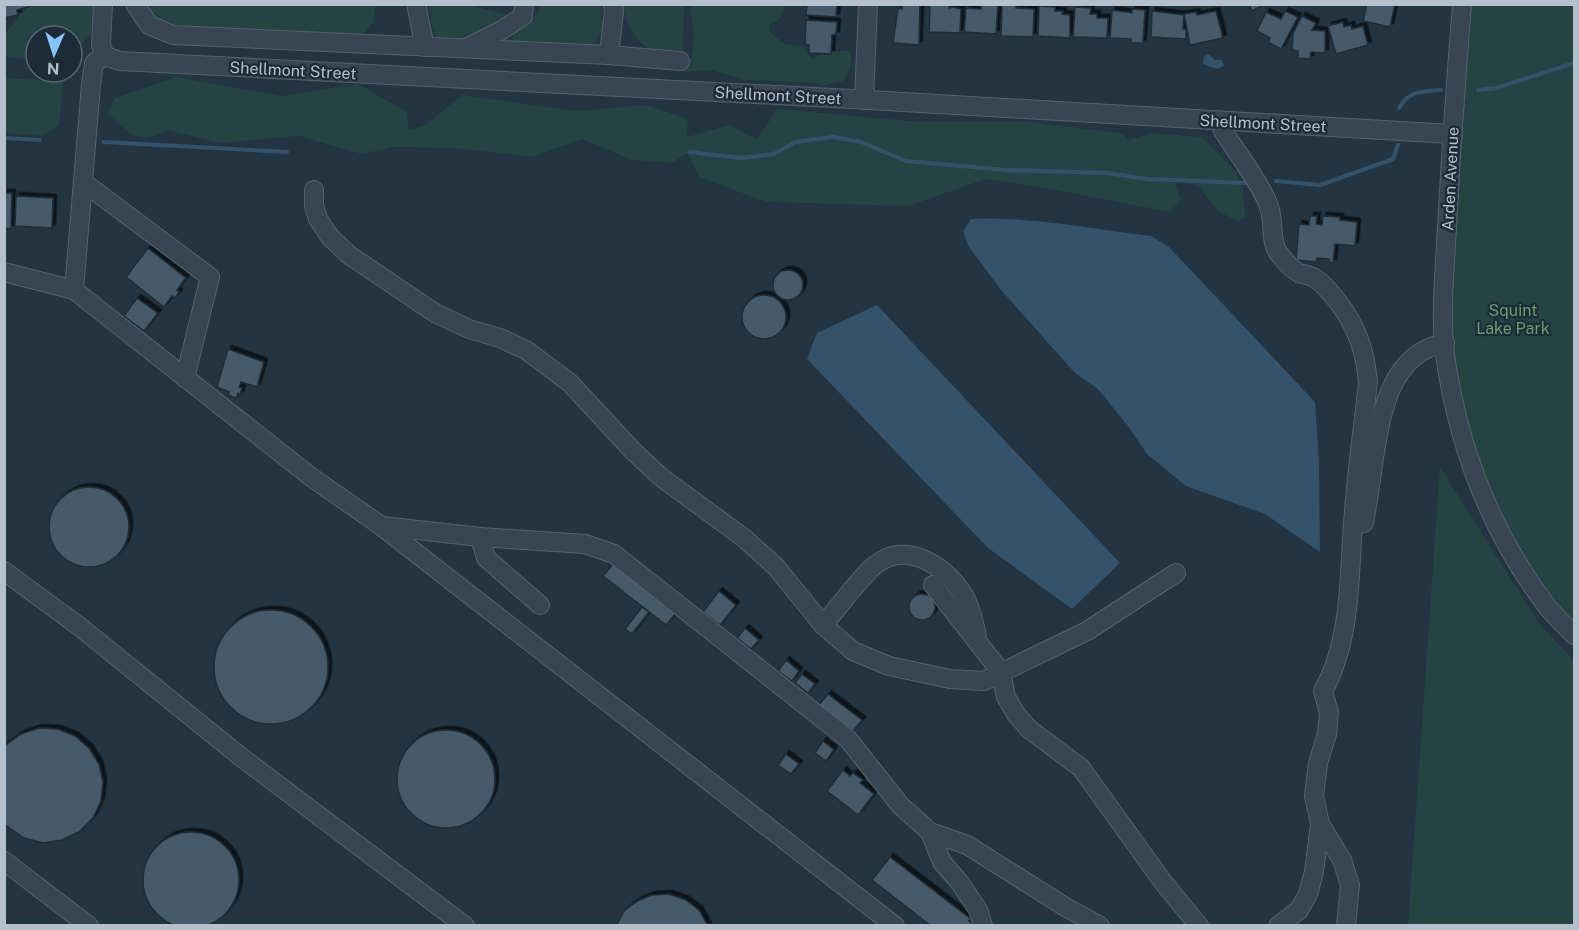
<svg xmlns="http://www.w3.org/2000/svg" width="1579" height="930" viewBox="0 0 1579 930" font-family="'Public Sans',sans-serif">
  <defs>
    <filter id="shadow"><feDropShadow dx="3.5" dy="-3.5" stdDeviation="0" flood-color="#0009"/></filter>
  </defs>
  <rect width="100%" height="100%" fill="#233442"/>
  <g fill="#254343">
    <path d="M151,4L376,5L372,23L363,35L187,29L155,19L150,8Z"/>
    <path d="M30,5H97V10L92,12L91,34L79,47L83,52L72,62V36H36V60L5,57L4,34C15,25 18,14 30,5Z"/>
    <path d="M427,5H470L504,14L507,19L474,37L453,43L437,38C429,25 434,18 427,5Z"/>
    <path d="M541,5H601L603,29L594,45C574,46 526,54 512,40L513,33L538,14Z"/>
    <path d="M623,5H684L683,50C652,65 626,34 623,5Z"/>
    <path d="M690,5H785L782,17L769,26L770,33L785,44L804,47L812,59L828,51H849L851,53V66L843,81L822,86L816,83L747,80L711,70L682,72L680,68L683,61L691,58C696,41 692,21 690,5Z"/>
    <path d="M1470,5H1574V627C1518,560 1473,480 1459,392C1454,361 1452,329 1451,297Z"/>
    <path d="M177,77L281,96L358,84L407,112L409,130L426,125L462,95L575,111L647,105L688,119L687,137L729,125L757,140L777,109L921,122H1029L1121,133L1129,140L1151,133L1202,137L1237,173L1243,190L1245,217L1238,221L1219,212L1198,186L1179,179L1175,185L1181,199L1170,212L1045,188L986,179L908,206L767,202L699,177L688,153L672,163L632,160L582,139L532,157L454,148L394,147L362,154L299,136L221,143L167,130C137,147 130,133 107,113L115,98Z"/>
    <path d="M5,78L63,81L59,125L42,136L5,133Z"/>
    <path d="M1440,467L1538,622L1574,661V925H1408Z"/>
  </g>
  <g fill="#34536b">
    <path d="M1208,54L1215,60H1222L1224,66L1217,69L1203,64L1204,56Z"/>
    <path d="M971,219C1031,216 1092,229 1151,236L1169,247L1315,402L1319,463L1320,552L1265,514L1186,486L1147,454L1128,426L1098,389L1075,373L1001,290L969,247L963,231Z"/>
    <path d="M877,305L1120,563L1072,609L988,548L807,359L817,333Z"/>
  </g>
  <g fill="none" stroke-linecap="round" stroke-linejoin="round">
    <g stroke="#34536b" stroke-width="4">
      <path d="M1478,90L1496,88L1574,63"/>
      <path d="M1399,108C1410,89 1422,92 1441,90"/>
      <path d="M4,138L40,140"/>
      <path d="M104,142L287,152"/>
      <path d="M689,152L741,158L774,154L795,142L833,137L861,142L906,161L1006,170L1107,173L1147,179L1246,183"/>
      <path d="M1276,181L1320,185L1393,159L1398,145"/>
    </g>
  </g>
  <g fill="#465a69" stroke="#1e2d39" stroke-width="1.5" filter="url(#shadow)">
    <path d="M4,4H27L28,7L17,10L18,15L4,18Z"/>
    <path d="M807,4H837L836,17L806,15Z"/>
    <path d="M902,4H920L919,45L893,43L898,8L902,9Z"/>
    <path d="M930,4L949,5V8L953,7L961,9L960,33L929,32Z"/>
    <path d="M982,4H998L996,34L964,32L966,8L981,9Z"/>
    <path d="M1002,4H1016V8L1034,9L1033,37L1001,36Z"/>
    <path d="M1249,4H1265L1252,11Z"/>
    <path d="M1365,4H1395L1390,27L1363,21L1367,5Z"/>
    <path d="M1039,6L1055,7V11H1063L1062,14L1070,15V38L1038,36Z"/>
    <path d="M1075,7L1091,8L1090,14H1097V18H1108L1107,38L1073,37Z"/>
    <path d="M1132,9L1145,10L1143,43H1131V39L1110,38L1112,10L1132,13Z"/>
    <path d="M1152,11L1184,15L1183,29H1186V39L1151,37Z"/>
    <path d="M1216,11L1223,38L1190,45L1184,14L1196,12L1197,15Z"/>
    <path d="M1285,11L1298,17L1281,49L1268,42L1270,38L1257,31L1266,12L1281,19Z"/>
    <path d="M1302,16L1316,23L1312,30L1325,31V53L1311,52L1310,59L1298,58V51L1292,50L1293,33Z"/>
    <path d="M806,20L837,22L836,35H832L831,54L809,53V45L805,44Z"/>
    <path d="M1343,22L1344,27L1351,25L1352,29L1363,26L1368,45L1336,54L1328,26Z"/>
    <path d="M4,193H12L11,229L4,228Z"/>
    <path d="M16,196L53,198L52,228L15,226Z"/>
    <path d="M1310,216H1317L1316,224L1322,225L1323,216L1340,217V220L1357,222L1355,246L1335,244L1333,263L1329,262V259L1317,258V262L1296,260L1299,224L1309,225Z"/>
    <path d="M148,248L186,278L177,290L179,292L175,298L172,296L164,307L126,277Z"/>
    <circle cx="788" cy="285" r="15"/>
    <circle cx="764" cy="317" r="22"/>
    <path d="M137,298L158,313L144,331L124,316Z"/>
    <path d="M228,349L264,362L257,387L241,382L239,387L242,388L240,395L238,393L236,398L228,395L229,392L217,387Z"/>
    <circle cx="89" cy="527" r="40"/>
    <path d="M613,564L676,613L666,625L603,576Z"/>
    <path d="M719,591L736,605L720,625L703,612Z"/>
    <circle cx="922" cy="607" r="13"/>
    <path d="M642,607L649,612L632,634L625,629Z"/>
    <circle cx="271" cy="667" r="57"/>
    <path d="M745,628L759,640L751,649L737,638Z"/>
    <path d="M786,660L799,671L792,681L778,671Z"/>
    <path d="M802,674L815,684L808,693L795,683Z"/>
    <path d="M828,694L862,720L853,731L819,705Z"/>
    <path d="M39,728L58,729L75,736L89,748L99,764L103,782L101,801L93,818L79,832L62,840L43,843L24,838L4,824V746L21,734Z"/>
    <circle cx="446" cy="779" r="49"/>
    <path d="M823,741L834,750L826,761L815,753Z"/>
    <path d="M786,754L799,764L791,774L778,765Z"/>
    <path d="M843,770L850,776L853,773L863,780L860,783L874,794L858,815L827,791Z"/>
    <circle cx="191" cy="880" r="48"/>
    <path d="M890,857L971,919L969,921L974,926H931L872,880Z"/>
    <path d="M669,894L686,900L699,910L708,926H616L625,910L639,900L652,895Z"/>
  </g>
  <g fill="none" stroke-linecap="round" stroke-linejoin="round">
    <defs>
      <g id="minor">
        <path d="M103,4L101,45L105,56"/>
        <path d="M135,4L149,25L173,35L609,55L680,61"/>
        <path d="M416,4L425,47"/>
        <path d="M1462,4C1456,79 1451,153 1447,227C1445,269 1440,313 1445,355C1458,446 1490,531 1546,605C1554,616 1565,625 1574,635"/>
        <path d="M466,48L502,30L523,16L524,4"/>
        <path d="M609,55L614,11L613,4"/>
        <path d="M105,56L120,61L852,99L1452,134"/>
        <path d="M864,100L868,4"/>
        <path d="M1223,121V131C1235,150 1265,189 1270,210C1274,224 1270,242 1279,254C1284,260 1292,270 1299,273C1305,275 1311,275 1316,279C1324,284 1329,291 1335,298C1356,324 1365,349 1368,382C1363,429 1356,477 1353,524C1349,579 1351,641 1323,691L1329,713L1327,734L1318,763L1314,796L1320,824L1314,872L1308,894L1299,910L1278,926"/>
        <path d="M83,182L210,277L185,378"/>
        <path d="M314,190V206L318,219L330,237L349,255L435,313L469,329L500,338L526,350L570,383L633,451L662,478L744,538L776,567L823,625L853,651L889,666L950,679L984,681L1087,631L1176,573"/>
        <path d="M4,272L74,290L91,85L94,63L105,56"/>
        <path d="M74,290L311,477L380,525L895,926"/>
        <path d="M1364,523C1368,502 1371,480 1374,458C1381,414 1390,353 1445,343"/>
        <path d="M382,526L480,537L585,544L614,554L848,739L900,805L930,832L967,845L1067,908L1100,926"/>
        <path d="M480,537L486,558L540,605"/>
        <path d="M4,571L80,627L241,757L465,926"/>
        <path d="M933,585L1001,672L1006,697L1016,714L1029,729L1081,768L1163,882L1199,926"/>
        <path d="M823,625C838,608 858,580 874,566C905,539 944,565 963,594C971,607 974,622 977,637"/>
        <path d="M1320,824L1342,860L1350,885L1346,926"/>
        <path d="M930,832L942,862L960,883L978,910L983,926"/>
        <path d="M4,861L89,926"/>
      </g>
    </defs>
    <use href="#minor" stroke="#55636f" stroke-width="20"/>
    <use href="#minor" stroke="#374652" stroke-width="18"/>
  </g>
  <g text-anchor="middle" stroke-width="4.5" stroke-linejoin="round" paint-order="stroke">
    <g font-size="16" fill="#b4c0cc" stroke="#1c2b37">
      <text transform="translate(293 70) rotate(3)" y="6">Shellmont Street</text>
      <text transform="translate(778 95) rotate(3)" y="6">Shellmont Street</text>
      <text transform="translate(1263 123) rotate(3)" y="6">Shellmont Street</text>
      <text transform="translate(1450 179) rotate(-87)" y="6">Arden Avenue</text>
    </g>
    <g font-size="16" fill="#689f6e" stroke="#1c2b37">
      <text x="1513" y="316">Squint<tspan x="1513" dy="18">Lake Park</tspan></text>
    </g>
  </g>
  <rect width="1579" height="930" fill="none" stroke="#b4c0cc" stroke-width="12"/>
  <g transform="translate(54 54) rotate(183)"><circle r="28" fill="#1c2b37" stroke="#596773" stroke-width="1.5"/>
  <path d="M0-4.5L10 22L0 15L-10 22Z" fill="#86c4ff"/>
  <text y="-9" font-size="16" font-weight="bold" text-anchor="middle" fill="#b4c0cc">N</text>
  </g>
</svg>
